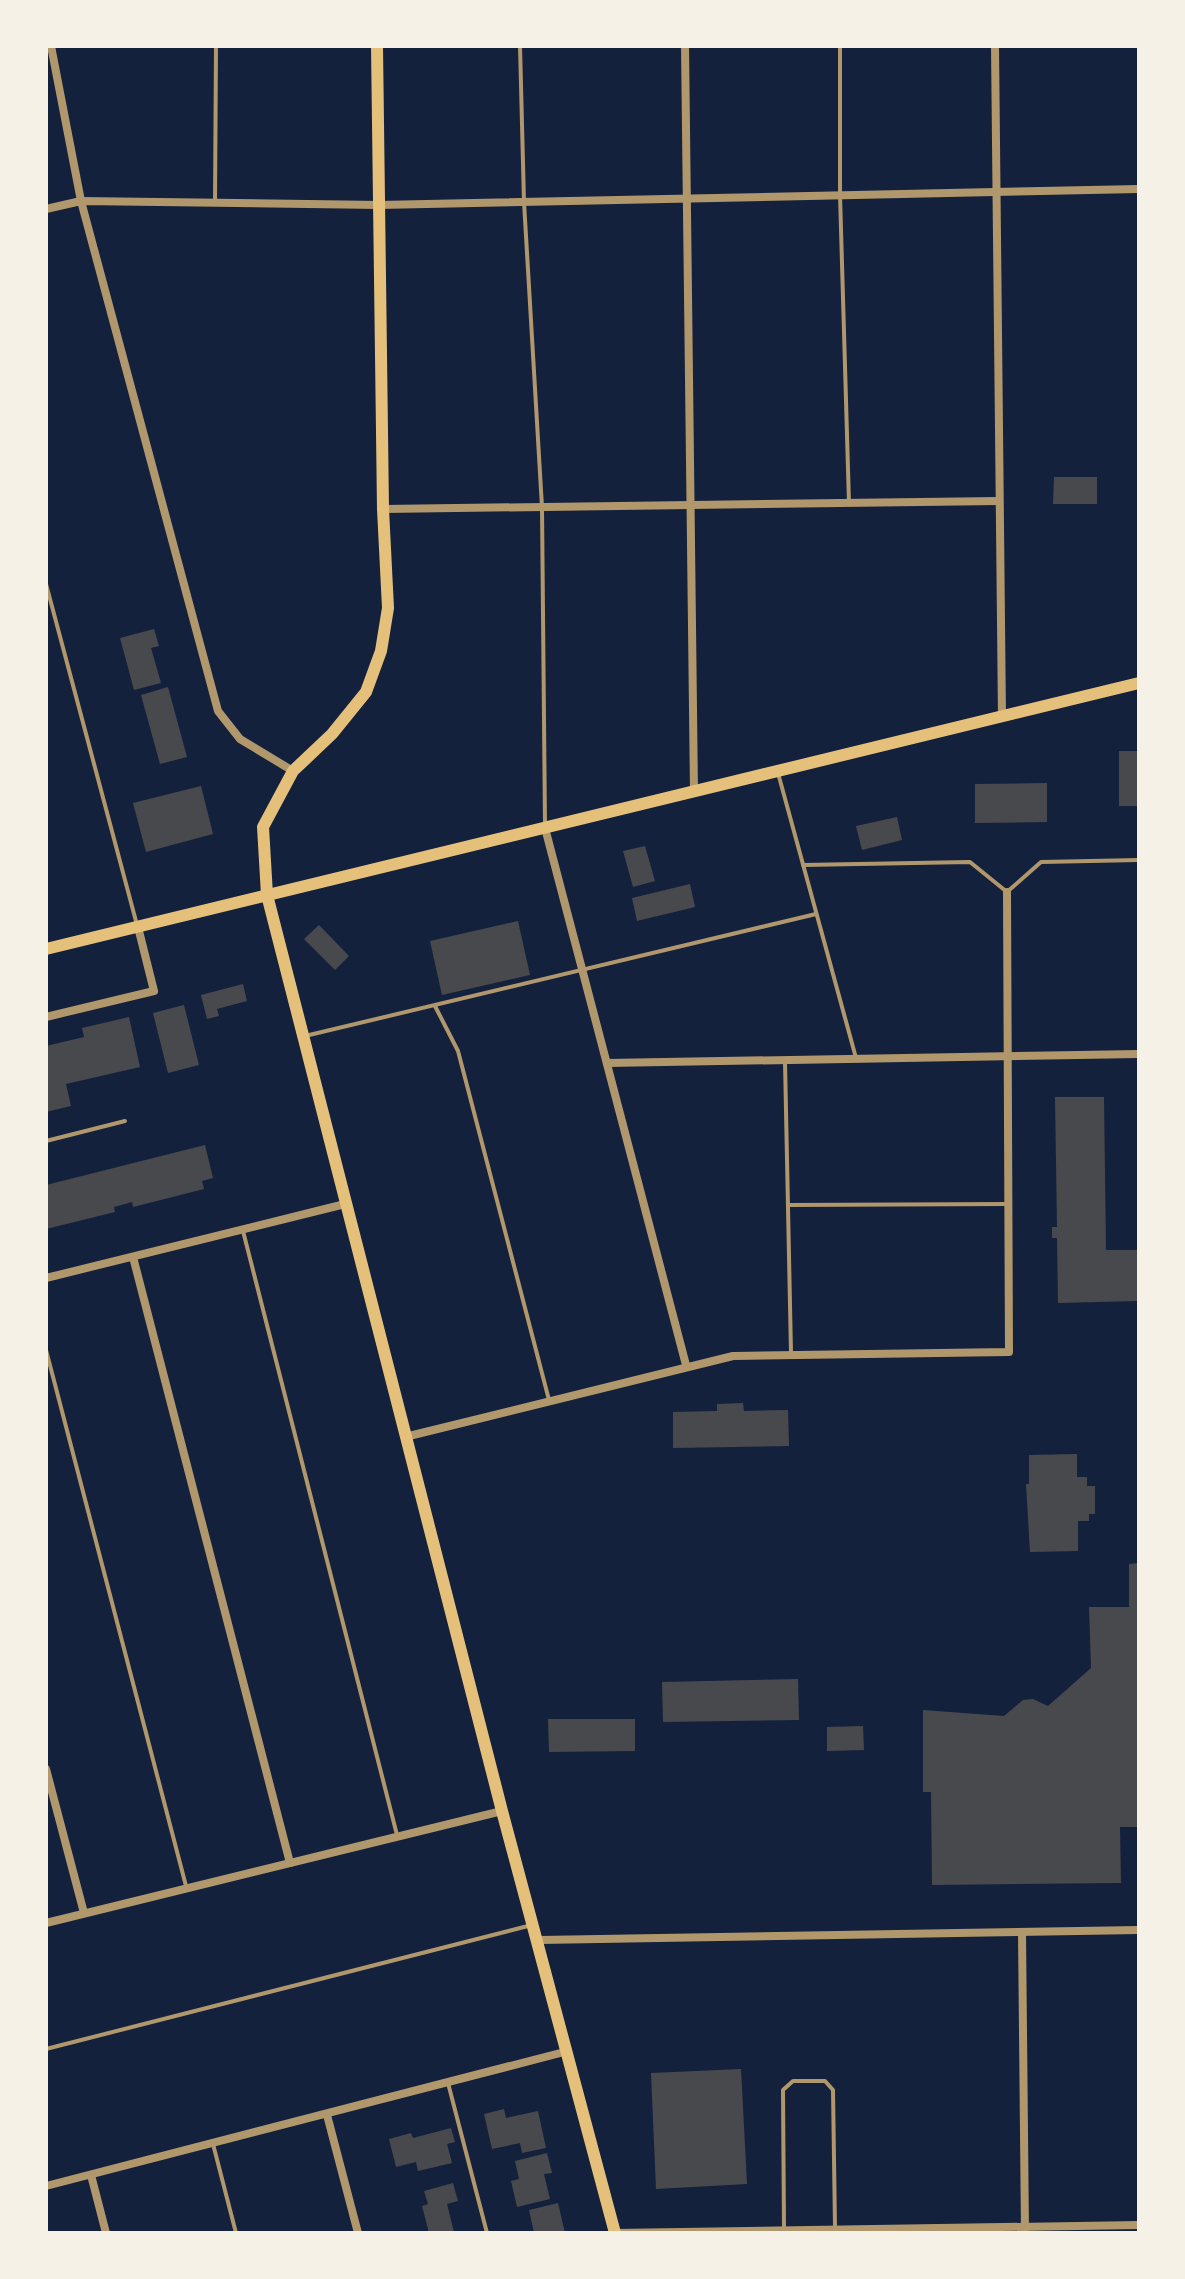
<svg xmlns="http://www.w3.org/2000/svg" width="1185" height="2279" viewBox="0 0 1185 2279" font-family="Arial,sans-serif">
  <rect width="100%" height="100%" fill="#14213d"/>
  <g fill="#48494c">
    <path d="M1054,477H1097V504H1053Z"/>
    <path d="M154,629L159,646L151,648L161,683L134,690L120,638Z"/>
    <path d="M168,687L187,757L160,764L141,695Z"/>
    <rect x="1119" y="751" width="20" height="55"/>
    <path d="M1047,783V822L975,823V784Z"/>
    <path d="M201,786L213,834L146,852L133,803Z"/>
    <path d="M897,817L902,840L862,850L856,826Z"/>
    <path d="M645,846L655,881L633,887L623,851Z"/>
    <path d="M690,884L695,907L637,921L632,898Z"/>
    <path d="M518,921L530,975L442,995L430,941Z"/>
    <path d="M319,925L349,956L335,970L304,939Z"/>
    <path d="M243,984L247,1001L217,1009L219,1016L207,1019L201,995Z"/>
    <path d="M184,1005L199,1065L168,1073L153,1013Z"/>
    <path d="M129,1017L140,1067L66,1084L71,1106L46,1112V1046L84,1037L82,1028Z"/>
    <path d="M1055,1097H1104L1106,1250H1139V1301L1058,1303L1057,1238H1052V1227H1057Z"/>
    <path d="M205,1145L213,1178L202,1181L204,1189L133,1207L132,1202L114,1207L115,1212L46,1229V1185Z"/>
    <path d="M743,1403L744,1411L788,1410L789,1446L673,1448V1412L717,1411V1404Z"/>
    <path d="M1077,1454V1477H1087V1486H1095V1514H1089V1521H1078V1551L1030,1552L1026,1484H1029V1455Z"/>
    <path d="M1139,1563V1827H1120L1121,1883L932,1885L931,1792H923V1710L1004,1716L1023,1700L1033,1699L1048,1706L1091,1668L1089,1607H1129V1564Z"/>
    <path d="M798,1679L799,1720L663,1722L662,1682Z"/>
    <path d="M548,1719H635V1751L549,1752Z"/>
    <path d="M863,1726L864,1750L827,1751V1727Z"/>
    <path d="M741,2069L747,2184L656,2189L651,2073Z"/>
    <path d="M504,2109L506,2118L538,2111L546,2148L522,2153L520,2143L492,2149L484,2114Z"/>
    <path d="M451,2128L455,2142L447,2144L452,2163L418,2171L416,2162L396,2167L389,2139L411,2133L413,2138Z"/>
    <path d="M547,2153L552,2173L544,2174L550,2199L517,2207L511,2181L519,2179L515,2161Z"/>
    <path d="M453,2183L458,2201L447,2204L454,2232L429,2233L422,2206L428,2204L424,2191Z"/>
    <path d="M558,2203L565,2233H534L529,2210Z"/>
  </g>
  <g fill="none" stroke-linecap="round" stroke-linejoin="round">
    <g stroke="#b1986c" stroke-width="4">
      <path d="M520,46L524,202L542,507L545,825"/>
      <path d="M840,46V195L849,503"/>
      <path d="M215,203L216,46"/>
      <path d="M46,584L137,925"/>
      <path d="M778,773L856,1058"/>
      <path d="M803,865L970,862L1007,892L1041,862L1139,860"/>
      <path d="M435,1006L458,1051L549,1400"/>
      <path d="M305,1036L816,914"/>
      <path d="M785,1062L791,1353"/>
      <path d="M46,1141L125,1121"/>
      <path d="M788,1205L1008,1204"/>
      <path d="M243,1231L397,1835"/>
      <path d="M46,1350L186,1886"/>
      <path d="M46,2049L528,1926"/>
      <path d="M448,2083L487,2233"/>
      <path d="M213,2144L236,2233"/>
      <path d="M784,2229L783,2090L793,2081H825L833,2090L835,2227"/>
    </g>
    <g stroke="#b1986c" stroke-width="8">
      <path d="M51,46L81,201L218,711L240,739L293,771"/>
      <path d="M685,46L694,792"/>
      <path d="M995,46L1002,717"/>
      <path d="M46,209L81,201L379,205L1139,189"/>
      <path d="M383,509L999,501"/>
      <path d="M545,828L686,1365"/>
      <path d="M46,1017L154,991L138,927"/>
      <path d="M607,1063L1139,1054"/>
      <path d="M133,1257L290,1863"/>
      <path d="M46,1278L345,1204"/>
      <path d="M405,1437L733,1356L1009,1352L1007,892"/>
      <path d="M46,1769L84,1913"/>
      <path d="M46,1923L502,1811"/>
      <path d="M1022,1932L1025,2233"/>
      <path d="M539,1940L1139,1930"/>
      <path d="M327,2115L358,2233"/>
      <path d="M91,2175L106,2233"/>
      <path d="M46,2186L568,2051"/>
      <path d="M615,2233L1139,2225"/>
    </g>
    <path stroke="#e5c07b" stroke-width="12" d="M377,46L383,509L388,608L381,651L366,692L332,734L293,771L263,827L267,895L502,1811L615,2233"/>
    <path stroke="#e5c07b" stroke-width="12" d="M46,949L1139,683"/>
  </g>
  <rect width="1185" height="2279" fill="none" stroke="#f6f1e7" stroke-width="96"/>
</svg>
